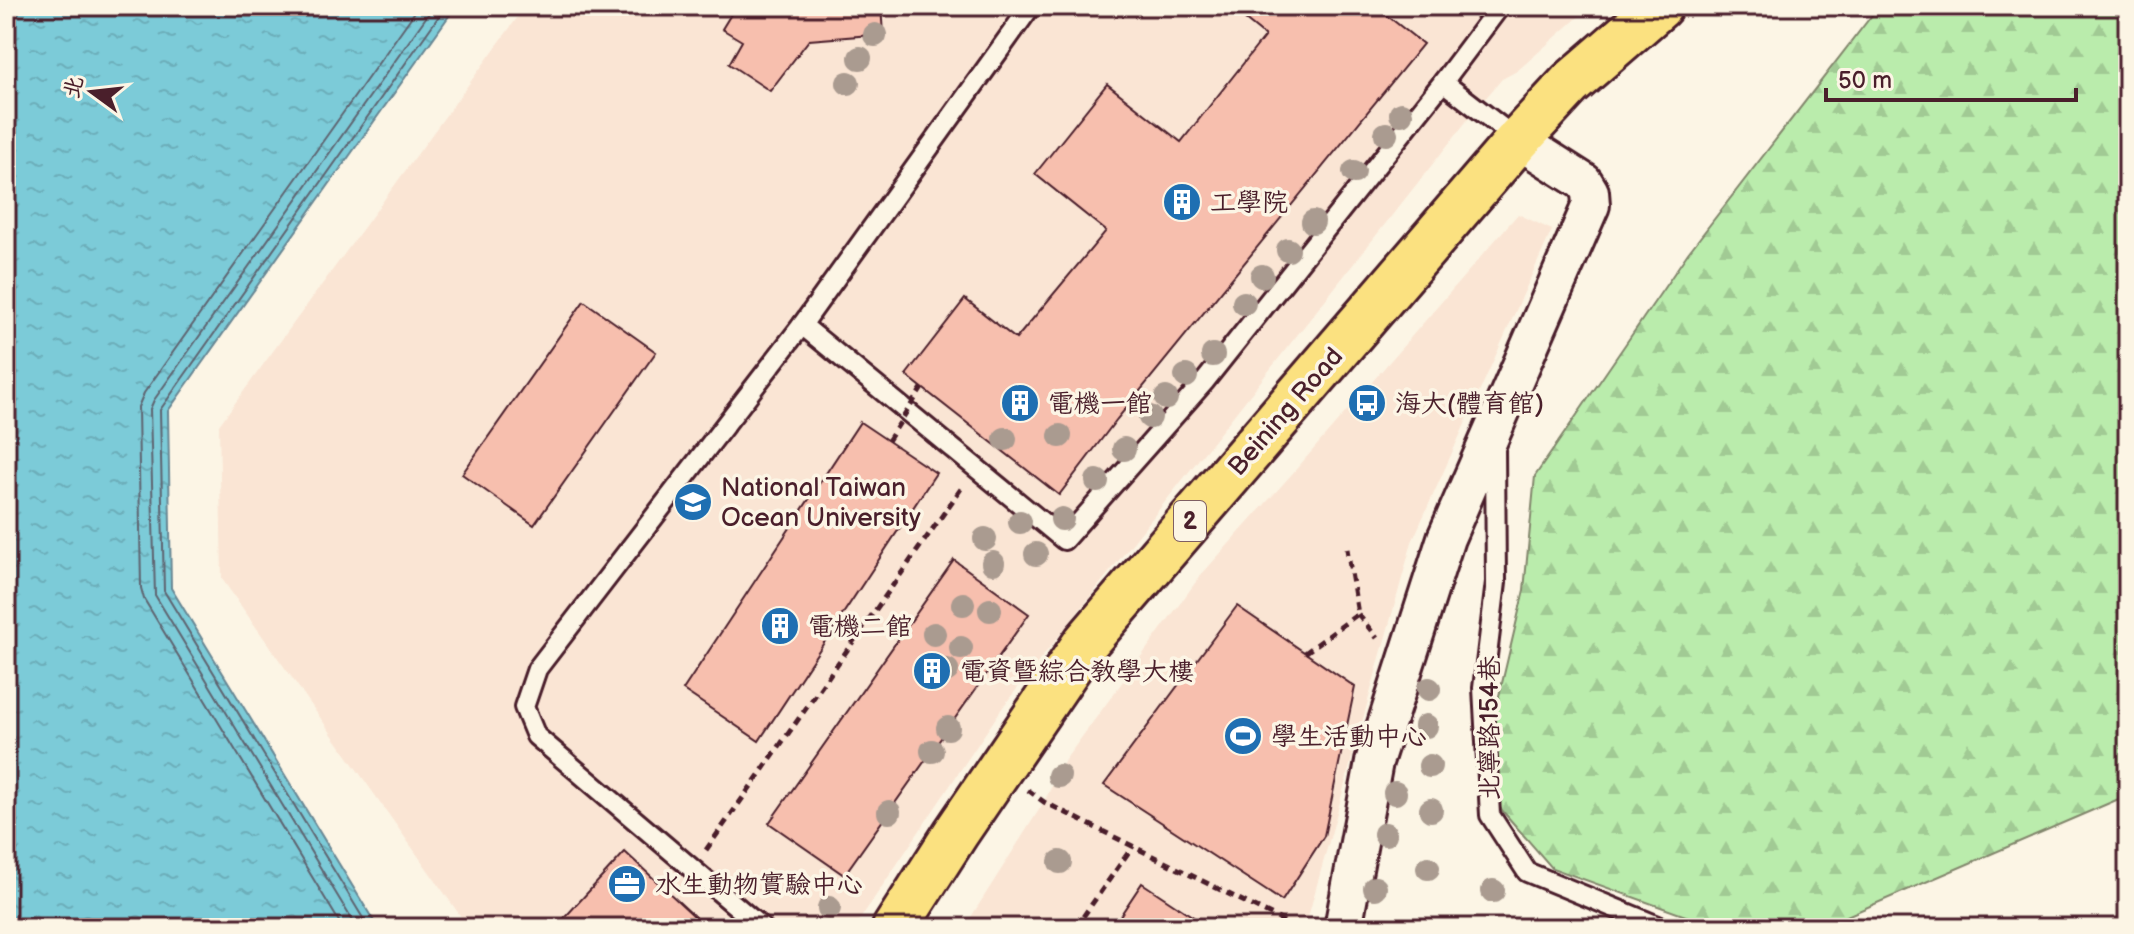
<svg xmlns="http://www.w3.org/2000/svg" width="2134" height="934" viewBox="0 0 2134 934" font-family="'Balsamiq Sans','LXGW WenKai TC',sans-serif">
  <defs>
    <pattern id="forest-firs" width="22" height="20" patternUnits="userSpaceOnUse" patternTransform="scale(2)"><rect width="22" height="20" fill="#baecac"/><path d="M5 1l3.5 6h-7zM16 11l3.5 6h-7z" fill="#a1ca94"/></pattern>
    <pattern id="water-ripples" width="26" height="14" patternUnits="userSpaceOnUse" patternTransform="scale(2)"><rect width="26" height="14" fill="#7bcbd8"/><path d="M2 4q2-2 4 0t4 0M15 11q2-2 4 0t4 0" fill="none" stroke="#6caeba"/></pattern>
  </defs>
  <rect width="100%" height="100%" fill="#fcf5e5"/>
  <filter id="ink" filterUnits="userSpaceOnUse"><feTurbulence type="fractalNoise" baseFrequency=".0125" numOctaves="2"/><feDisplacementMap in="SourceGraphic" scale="16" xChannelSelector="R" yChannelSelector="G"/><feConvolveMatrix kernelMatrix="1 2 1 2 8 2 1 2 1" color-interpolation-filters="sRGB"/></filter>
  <g filter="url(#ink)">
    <g fill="#fae5d4">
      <path d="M526,6H1591L1517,71L1502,79L1477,108L1005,704L854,928H469L222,579L219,425Z"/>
      <path d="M1518,214L1552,230L1412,542L1305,928H964L1044,802L1065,760L1201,575L1292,474Z"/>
    </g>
    <path fill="url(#forest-firs)" stroke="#82866c" stroke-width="2" d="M1879,6H2128V795L1819,928H1719L1552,868L1500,808L1490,734L1524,590L1535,476L1688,253Z"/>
    <path fill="url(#water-ripples)" stroke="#678693" stroke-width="2" d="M6,6H456L168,411L171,588L378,928H6Z"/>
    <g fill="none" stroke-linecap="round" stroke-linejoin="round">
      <g stroke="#5e6470" stroke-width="2">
        <path d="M343,928L144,599L141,588L138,407L144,393L419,6"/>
        <path d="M357,928L155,595L150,409L154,400L434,6"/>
        <path d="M369,928L164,591L160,410L446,6"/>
      </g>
    </g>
    <g fill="#f7bfae" stroke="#4a1f2b" stroke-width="2">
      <path d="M736,6H881L883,34L809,40L770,91L729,64L742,41L722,29Z"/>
      <path d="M1228,6H1375L1423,44L1117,419L1059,495L906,375L965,299L1016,339L1106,231L1035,174L1107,84L1181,142L1265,36Z"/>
      <path d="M584,301L656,352L534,525L462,474Z"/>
      <path d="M860,422L936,473L759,741L683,690Z"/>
      <path d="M954,560L1029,614L844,875L769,823Z"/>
      <path d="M1237,606L1355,687L1324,836L1282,901L1104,785Z"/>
      <path d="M625,852L707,928H555Z"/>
      <path d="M1142,883L1210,928H1112Z"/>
    </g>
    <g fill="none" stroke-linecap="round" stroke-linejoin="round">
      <defs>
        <g id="service">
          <path d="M1443,82L1518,140"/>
          <path d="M802,325L1064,540L1205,381L1443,82L1500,6"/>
          <path d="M1495,446L1496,582L1483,688L1490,815L1527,872L1663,928"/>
          <path d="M762,928L536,736L524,707L537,669L802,325L1031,6"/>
        </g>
        <path id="minor" d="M1343,928L1374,762L1446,538L1591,205L1590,192L1584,182L1518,140"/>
        <path id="primary" d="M895,928L956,833L1086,642L1518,140L1570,84L1660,6"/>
      </defs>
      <use href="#service" stroke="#4a1f2b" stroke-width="24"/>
      <use href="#minor" stroke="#4a1f2b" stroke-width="42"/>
      <use href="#primary" stroke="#4a1f2b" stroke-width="50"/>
      <g stroke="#4a1f2b" stroke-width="5" stroke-dasharray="8 6" stroke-linecap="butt">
        <path d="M1358,614L1377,638"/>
        <path d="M1305,653L1358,614L1347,549"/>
        <path d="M1028,790L1044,802L1297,928"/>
        <path d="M706,850L963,486"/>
        <path d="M1075,928L1133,846"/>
      </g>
      <use href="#service" stroke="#fcf5e5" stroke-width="18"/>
      <use href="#minor" stroke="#fcf5e5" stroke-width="36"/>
      <use href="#primary" stroke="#fbe180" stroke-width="44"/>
      <path stroke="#4a1f2b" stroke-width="5" stroke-dasharray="8 6" stroke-linecap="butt" d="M888,441L922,388"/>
    </g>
    <g fill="#aa9b90">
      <circle cx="875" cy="35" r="12"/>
      <circle cx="860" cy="58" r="12"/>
      <circle cx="848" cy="83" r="12"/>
      <circle cx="1401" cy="114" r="12"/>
      <circle cx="1386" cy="134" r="12"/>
      <circle cx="1354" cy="172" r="12"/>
      <circle cx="1313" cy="222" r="12"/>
      <circle cx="1288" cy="250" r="12"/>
      <circle cx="1262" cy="276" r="12"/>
      <circle cx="1244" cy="303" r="12"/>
      <circle cx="1213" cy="355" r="12"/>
      <circle cx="1186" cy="376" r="12"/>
      <circle cx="1166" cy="398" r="12"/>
      <circle cx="1150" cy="417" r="12"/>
      <circle cx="1060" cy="436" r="12"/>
      <circle cx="1005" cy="439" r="12"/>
      <circle cx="1124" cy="449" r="12"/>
      <circle cx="1097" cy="481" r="12"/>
      <circle cx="1062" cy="519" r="12"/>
      <circle cx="1020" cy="522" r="12"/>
      <circle cx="985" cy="539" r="12"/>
      <circle cx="1036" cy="554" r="12"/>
      <circle cx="993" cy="563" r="12"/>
      <circle cx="963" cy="604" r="12"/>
      <circle cx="990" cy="610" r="12"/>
      <circle cx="934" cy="634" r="12"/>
      <circle cx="961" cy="648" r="12"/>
      <circle cx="947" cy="670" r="12"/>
      <circle cx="1429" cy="689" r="12"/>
      <circle cx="1426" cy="726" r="12"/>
      <circle cx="948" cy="728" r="12"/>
      <circle cx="932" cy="751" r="12"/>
      <circle cx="1430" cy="766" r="12"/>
      <circle cx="1059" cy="776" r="12"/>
      <circle cx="1395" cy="793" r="12"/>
      <circle cx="1431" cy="810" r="12"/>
      <circle cx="889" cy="812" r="12"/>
      <circle cx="1385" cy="834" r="12"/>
      <circle cx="1060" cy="862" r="12"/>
      <circle cx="1428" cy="868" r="12"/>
      <circle cx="1375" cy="888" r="12"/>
      <circle cx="1493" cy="891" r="12"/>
      <circle cx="829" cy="908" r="12"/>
    </g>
  </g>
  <defs>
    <symbol id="building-disc" viewBox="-11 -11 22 22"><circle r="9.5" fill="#1f6fb2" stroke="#fcf5e5"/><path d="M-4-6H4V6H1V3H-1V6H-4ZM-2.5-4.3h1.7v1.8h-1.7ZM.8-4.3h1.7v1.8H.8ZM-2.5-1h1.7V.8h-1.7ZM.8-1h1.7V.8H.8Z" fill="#fff"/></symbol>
    <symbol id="bus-disc" viewBox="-11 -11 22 22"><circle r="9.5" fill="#1f6fb2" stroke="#fcf5e5"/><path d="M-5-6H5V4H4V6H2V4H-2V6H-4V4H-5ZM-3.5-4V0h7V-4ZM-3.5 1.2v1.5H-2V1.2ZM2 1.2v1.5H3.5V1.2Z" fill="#fff"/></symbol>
    <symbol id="university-disc" viewBox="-11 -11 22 22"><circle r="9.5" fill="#1f6fb2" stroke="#fcf5e5"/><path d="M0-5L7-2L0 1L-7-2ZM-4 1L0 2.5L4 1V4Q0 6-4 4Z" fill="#fff"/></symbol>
    <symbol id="stadium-disc" viewBox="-11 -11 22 22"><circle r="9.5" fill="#1f6fb2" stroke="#fcf5e5"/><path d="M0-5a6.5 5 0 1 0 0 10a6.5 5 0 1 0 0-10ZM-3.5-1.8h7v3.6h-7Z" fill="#fff"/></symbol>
    <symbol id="office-disc" viewBox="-11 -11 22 22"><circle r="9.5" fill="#1f6fb2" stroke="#fcf5e5"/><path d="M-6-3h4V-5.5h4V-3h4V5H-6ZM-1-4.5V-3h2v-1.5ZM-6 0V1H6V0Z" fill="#fff"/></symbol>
  </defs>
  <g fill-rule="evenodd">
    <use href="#building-disc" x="1160" y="180" width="44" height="44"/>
    <use href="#building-disc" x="998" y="381" width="44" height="44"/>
    <use href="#bus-disc" x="1345" y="381" width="44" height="44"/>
    <use href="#university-disc" x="671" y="480" width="44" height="44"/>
    <use href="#building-disc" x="758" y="604" width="44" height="44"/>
    <use href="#building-disc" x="910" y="649" width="44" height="44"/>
    <use href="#stadium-disc" x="1221" y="714" width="44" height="44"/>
    <use href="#office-disc" x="605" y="862" width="44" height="44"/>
  </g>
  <g text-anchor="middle" stroke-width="7" stroke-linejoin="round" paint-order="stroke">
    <rect fill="#fcf5e5" stroke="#7f5f63" stroke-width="2" x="1174" y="501" width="32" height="40" rx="6"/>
    <g font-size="24" font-weight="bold" fill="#4a1f2b">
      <text x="1190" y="529">2</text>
    </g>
    <g font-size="26" fill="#4a1f2b" stroke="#fcf5e5" text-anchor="start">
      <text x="1210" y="211">工學院</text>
      <text x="1048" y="412">電機一館</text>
      <text x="1395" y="412">海大(體育館)</text>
      <text x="721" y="496">National Taiwan<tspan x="721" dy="30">Ocean University</tspan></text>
      <text x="808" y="635">電機二館</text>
      <text x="960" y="680">電資暨綜合教學大樓</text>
      <text x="1271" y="745">學生活動中心</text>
      <text x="655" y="893">水生動物實驗中心</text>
    </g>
    <g font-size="26" fill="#4a1f2b" stroke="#fcf5e5">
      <text transform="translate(1285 411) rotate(-49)" y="9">Beining Road</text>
      <text transform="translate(1489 728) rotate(-90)" y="9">北寧路154巷</text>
    </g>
  </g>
  <rect width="2134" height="934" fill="none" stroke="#fcf5e5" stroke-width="32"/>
  <rect x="16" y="16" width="2102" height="902" fill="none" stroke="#4a1f2b" stroke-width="3" filter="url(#ink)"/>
  <g transform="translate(92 92) rotate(285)" stroke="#fcf5e5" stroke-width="6" paint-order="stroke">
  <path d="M0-6L14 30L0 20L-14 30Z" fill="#4a1f2b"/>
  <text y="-12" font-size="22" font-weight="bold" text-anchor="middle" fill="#4a1f2b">北</text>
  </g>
  <path d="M1826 88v12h250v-12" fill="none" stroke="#4a1f2b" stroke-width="4"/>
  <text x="1838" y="88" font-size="24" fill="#4a1f2b" stroke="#fcf5e5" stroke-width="6" paint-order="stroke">50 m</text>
</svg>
